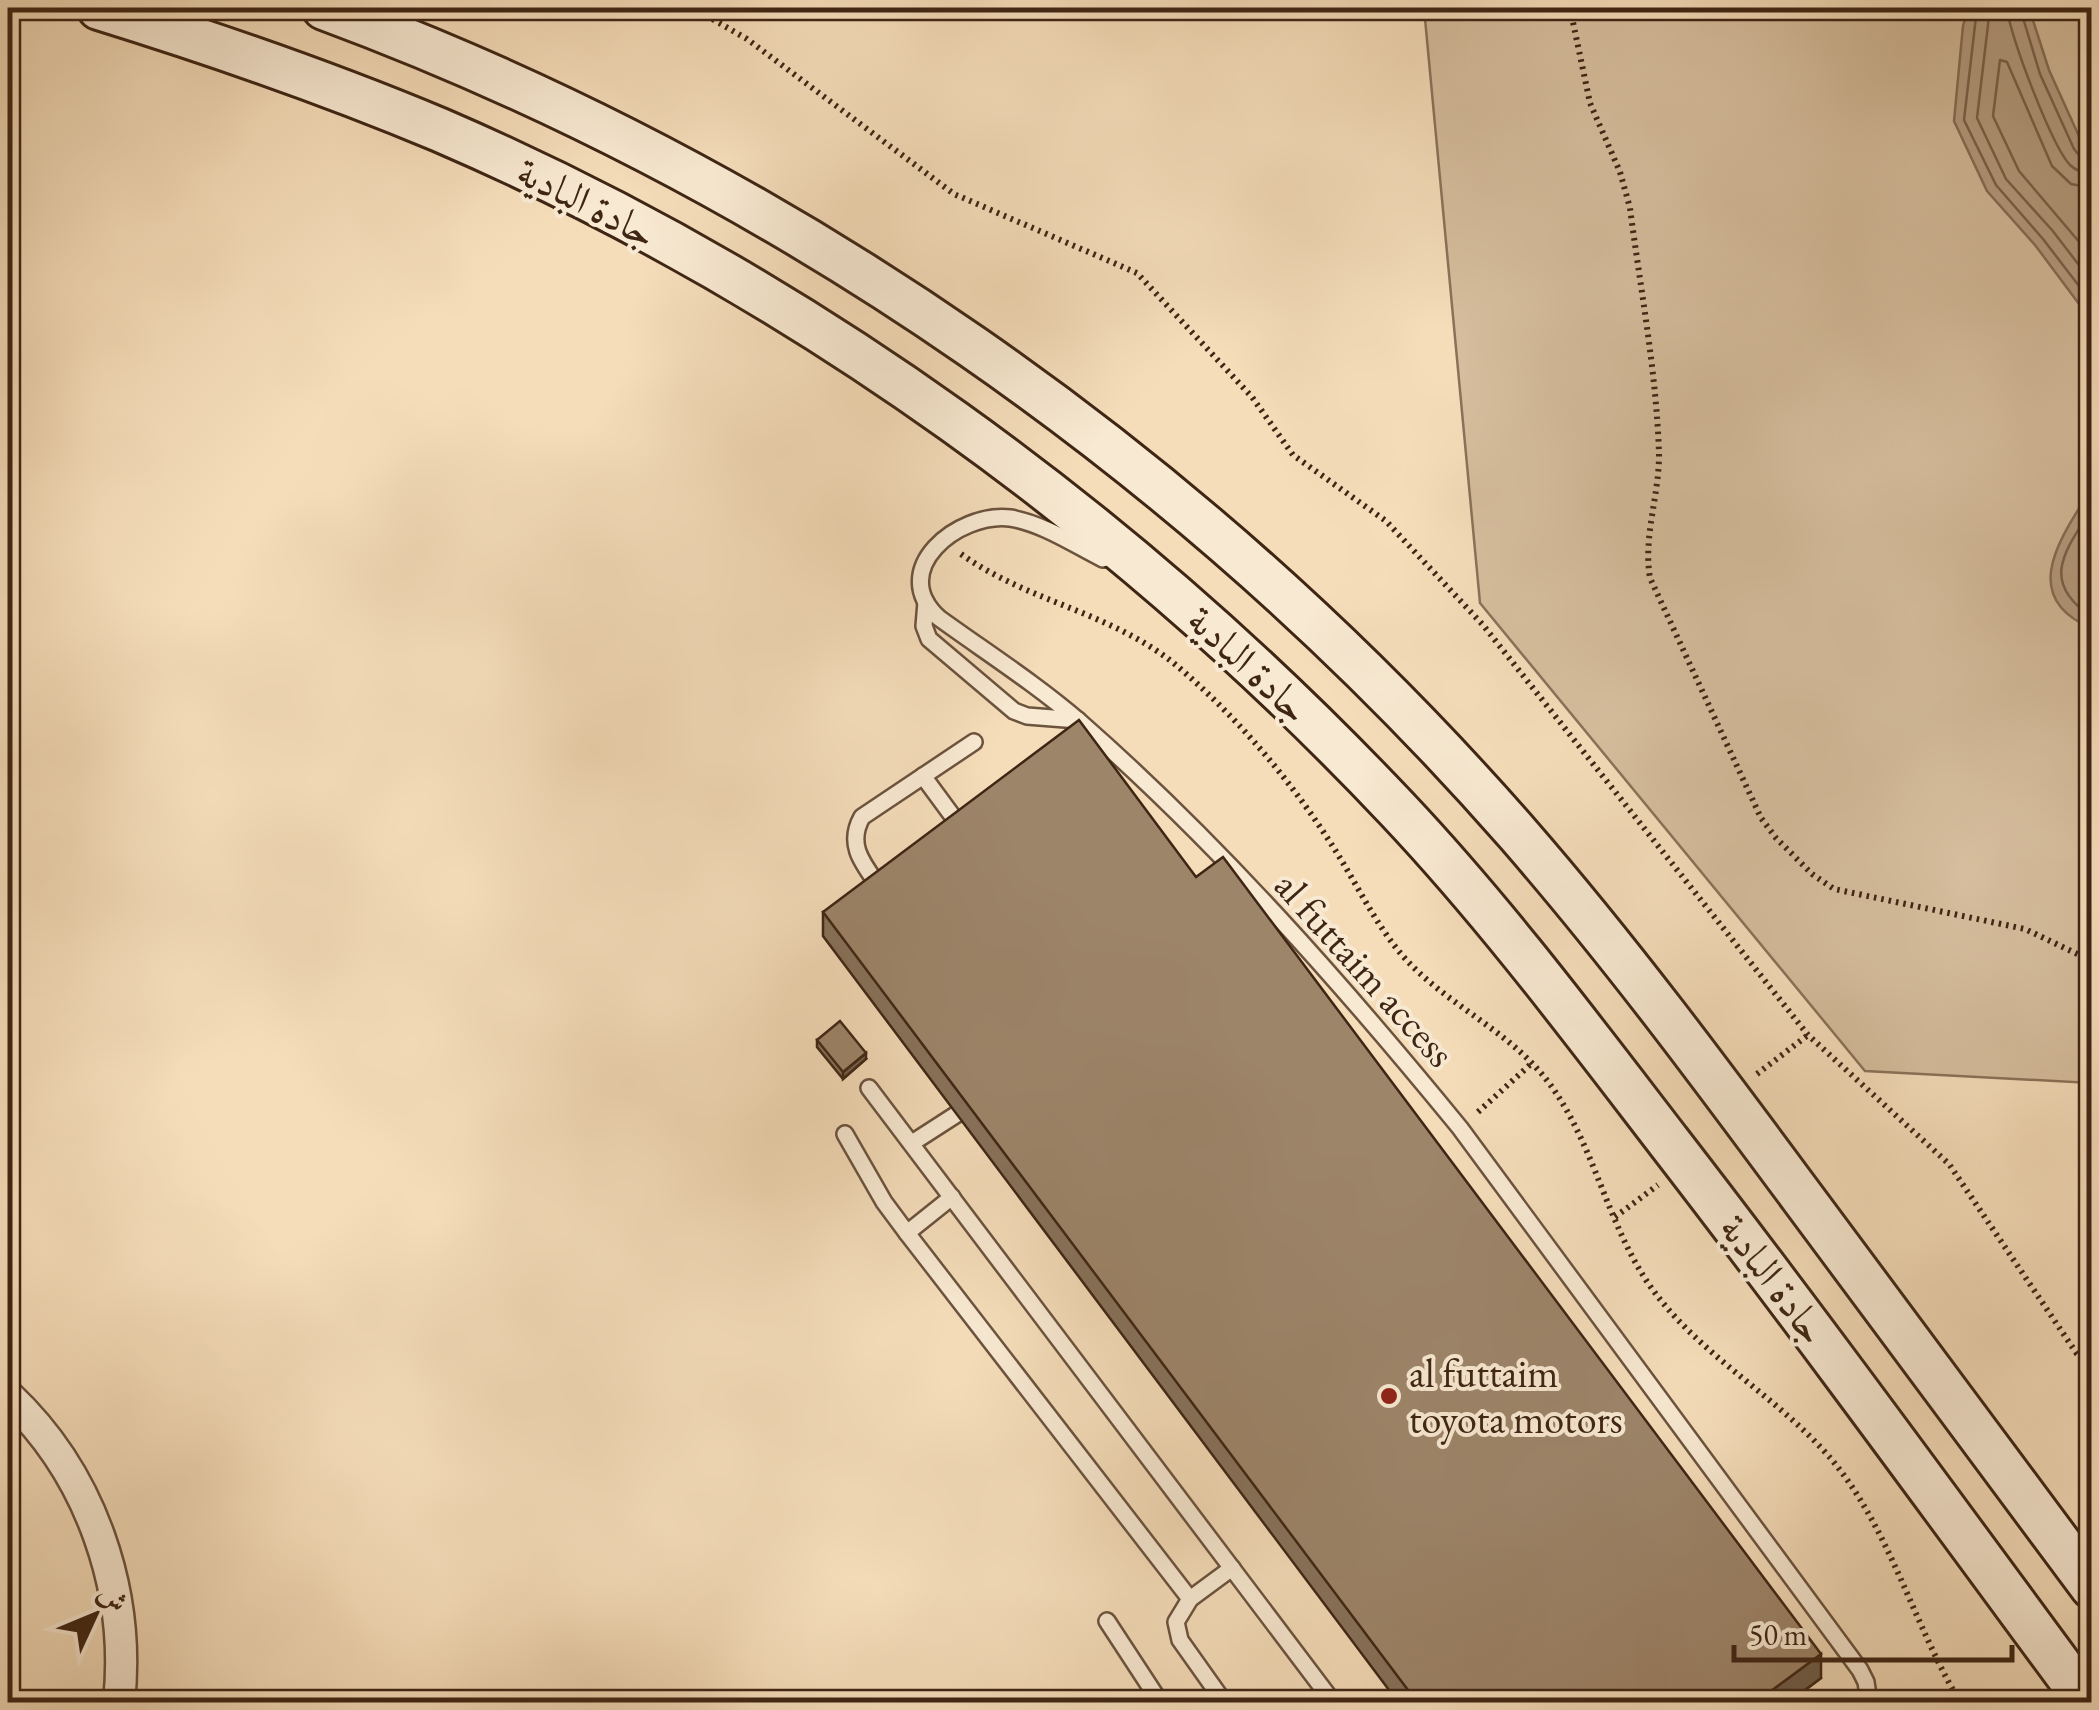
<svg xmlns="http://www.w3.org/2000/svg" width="2099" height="1710" viewBox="0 0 2099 1710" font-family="'EB Garamond',Amiri,serif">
  <rect width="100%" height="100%" fill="#f5ddba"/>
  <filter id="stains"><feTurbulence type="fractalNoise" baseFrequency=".002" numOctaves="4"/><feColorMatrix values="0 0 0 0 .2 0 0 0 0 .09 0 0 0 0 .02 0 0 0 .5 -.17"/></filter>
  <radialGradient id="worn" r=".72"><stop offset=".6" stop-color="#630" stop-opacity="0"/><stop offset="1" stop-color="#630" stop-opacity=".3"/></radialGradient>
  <path fill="#d6be9e" stroke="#8a7259" stroke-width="2.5" d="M1424,8H2091V1083L1865,1071L1480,603Z"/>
  <g fill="#b79e82" stroke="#876e56" stroke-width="2.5">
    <path d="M1968,8H2029L2049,70L2083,145L2091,156V320L2035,245L1987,191L1954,121L1963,26Z"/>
    <path d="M2091,489V628C2016,596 2063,535 2091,489Z"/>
  </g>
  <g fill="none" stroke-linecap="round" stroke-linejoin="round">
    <g stroke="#7a624b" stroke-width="2.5">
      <path d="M1977,8L1964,120L1996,185L2043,239L2092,303"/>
      <path d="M1990,8L1977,118L2006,179L2052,230L2092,282"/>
      <path d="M2007,8C2009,34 2052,146 2070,165C2076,171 2082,173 2092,173"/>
      <path d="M2020,8L2040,74L2074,149L2082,159L2092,161"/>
      <path d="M2092,188L2071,184L2052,166L2007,62L2000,60L1993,116L2019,171L2092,257"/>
      <path d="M2092,508C2065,551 2039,582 2092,617"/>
    </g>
    <defs>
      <g id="lane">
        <path d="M1103,559C1075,545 1042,523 1010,518C958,512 886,570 939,618C986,652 1036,684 1080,722C1219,844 1343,985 1460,1128L1860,1670L1866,1682L1869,1702"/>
        <path d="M926,602L924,626L929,639L1014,711L1027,716L1078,720"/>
        <path d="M923,776L962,829"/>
        <path d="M883,892C866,867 845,847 862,817L974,742"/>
        <path d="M869,1088L1333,1702"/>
        <path d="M845,1134L884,1202L907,1233L1190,1599"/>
        <path d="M912,1143L957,1114"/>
        <path d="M907,1233L952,1197"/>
        <path d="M1107,1621L1160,1702"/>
        <path d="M1224,1702L1180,1640L1176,1622L1190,1599L1232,1568"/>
      </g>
      <path id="street" d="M8,1396C91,1474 131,1590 119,1702"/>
      <g id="secondary">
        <path d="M99,8C215,44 328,83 440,130C802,286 1128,524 1398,810C1496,914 1582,1029 1669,1142C1812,1327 1949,1515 2087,1702"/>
        <path d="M324,8C783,178 1196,466 1518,834C1619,950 1711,1074 1802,1197C1899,1327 1995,1457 2092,1587"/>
      </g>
    </defs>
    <use href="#lane" stroke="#6c533e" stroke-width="20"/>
    <use href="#street" stroke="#6c533e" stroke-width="35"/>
    <use href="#secondary" stroke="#3e2514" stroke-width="48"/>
    <g stroke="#3e2514" stroke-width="6" stroke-dasharray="2.5 5" stroke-linecap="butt">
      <path d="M693,8L747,39L954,194L1137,273L1252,397L1293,455L1386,521L1483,625L1808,1035L1949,1164L2077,1354L2092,1369"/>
      <path d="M1570,8L1590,103L1620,172L1630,208C1640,286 1657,376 1659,455C1659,497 1643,536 1650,578L1761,818L1776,838L1812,874L1834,889L2025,929L2092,961"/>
      <path d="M961,554C1028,602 1111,612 1176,665C1235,715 1288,777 1330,842C1353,877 1371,916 1397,949C1440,1003 1507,1027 1549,1083C1593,1142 1606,1219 1646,1280C1694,1353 1776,1394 1832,1460C1891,1531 1913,1624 1960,1702"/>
      <path d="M1757,1074L1808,1035"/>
      <path d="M1478,1112L1532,1063"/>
      <path d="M1615,1217L1658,1185"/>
    </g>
    <use href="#lane" stroke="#f8e9d2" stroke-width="15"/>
    <use href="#street" stroke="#f8e9d2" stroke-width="30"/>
    <use href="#secondary" stroke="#f8e9d2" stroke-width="42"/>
  </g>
  <g fill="#87725b" stroke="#3e2514" stroke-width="2.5">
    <path d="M1196,877L1821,1678L1789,1702H1398L823,936V912Z"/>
    <path d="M817,1040L866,1059L843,1079L817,1047Z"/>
  </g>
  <g fill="#6e5d4a" stroke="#3e2514" stroke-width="2.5">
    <path d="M866,1053V1059L843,1079V1072Z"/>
    <path d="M1821,1654V1678L1789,1702H1756Z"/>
  </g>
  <g fill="#9d856a" stroke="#3e2514" stroke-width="2.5">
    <path d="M1079,720L1196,877L1223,857L1821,1654L1756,1702H1417L823,912Z"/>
    <path d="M840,1021L866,1053L843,1072L817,1040Z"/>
  </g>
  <circle fill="#8f2418" stroke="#f8e9d2" stroke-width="4" cx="1389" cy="1396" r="10"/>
  <g text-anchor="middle" stroke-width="8" stroke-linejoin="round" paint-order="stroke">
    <g font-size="40" fill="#3e2514" stroke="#f8e9d2">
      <text transform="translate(587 202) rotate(27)" y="14">جادة البادية</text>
      <text transform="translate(1249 664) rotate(43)" y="14">جادة البادية</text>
      <text transform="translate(1365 969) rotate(48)" y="14">al futtaim access</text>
      <text transform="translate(1774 1279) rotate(53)" y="14">جادة البادية</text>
    </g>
    <g font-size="40" fill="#3e2514" stroke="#f8e9d2" text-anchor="start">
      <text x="1409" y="1387">al futtaim<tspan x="1409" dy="46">toyota motors</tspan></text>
    </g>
  </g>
  <rect width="2099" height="1710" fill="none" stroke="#f5ddba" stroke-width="40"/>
  <rect x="10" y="10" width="2079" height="1690" fill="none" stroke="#3e2514" stroke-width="5"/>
  <rect x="20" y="20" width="2059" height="1670" fill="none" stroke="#3e2514" stroke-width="2.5"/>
  <g transform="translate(95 1615) rotate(46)" stroke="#f8e9d2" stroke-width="8" paint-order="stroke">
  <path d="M0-8L18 38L0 25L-18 38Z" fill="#3e2514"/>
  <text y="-15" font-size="28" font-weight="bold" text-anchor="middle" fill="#3e2514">ش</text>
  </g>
  <path d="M1734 1645v15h278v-15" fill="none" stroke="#3e2514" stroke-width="5"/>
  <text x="1749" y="1645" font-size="30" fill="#3e2514" stroke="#f8e9d2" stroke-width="8" paint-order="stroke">50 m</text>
  <rect width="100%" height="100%" filter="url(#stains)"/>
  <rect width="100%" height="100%" fill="url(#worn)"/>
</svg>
